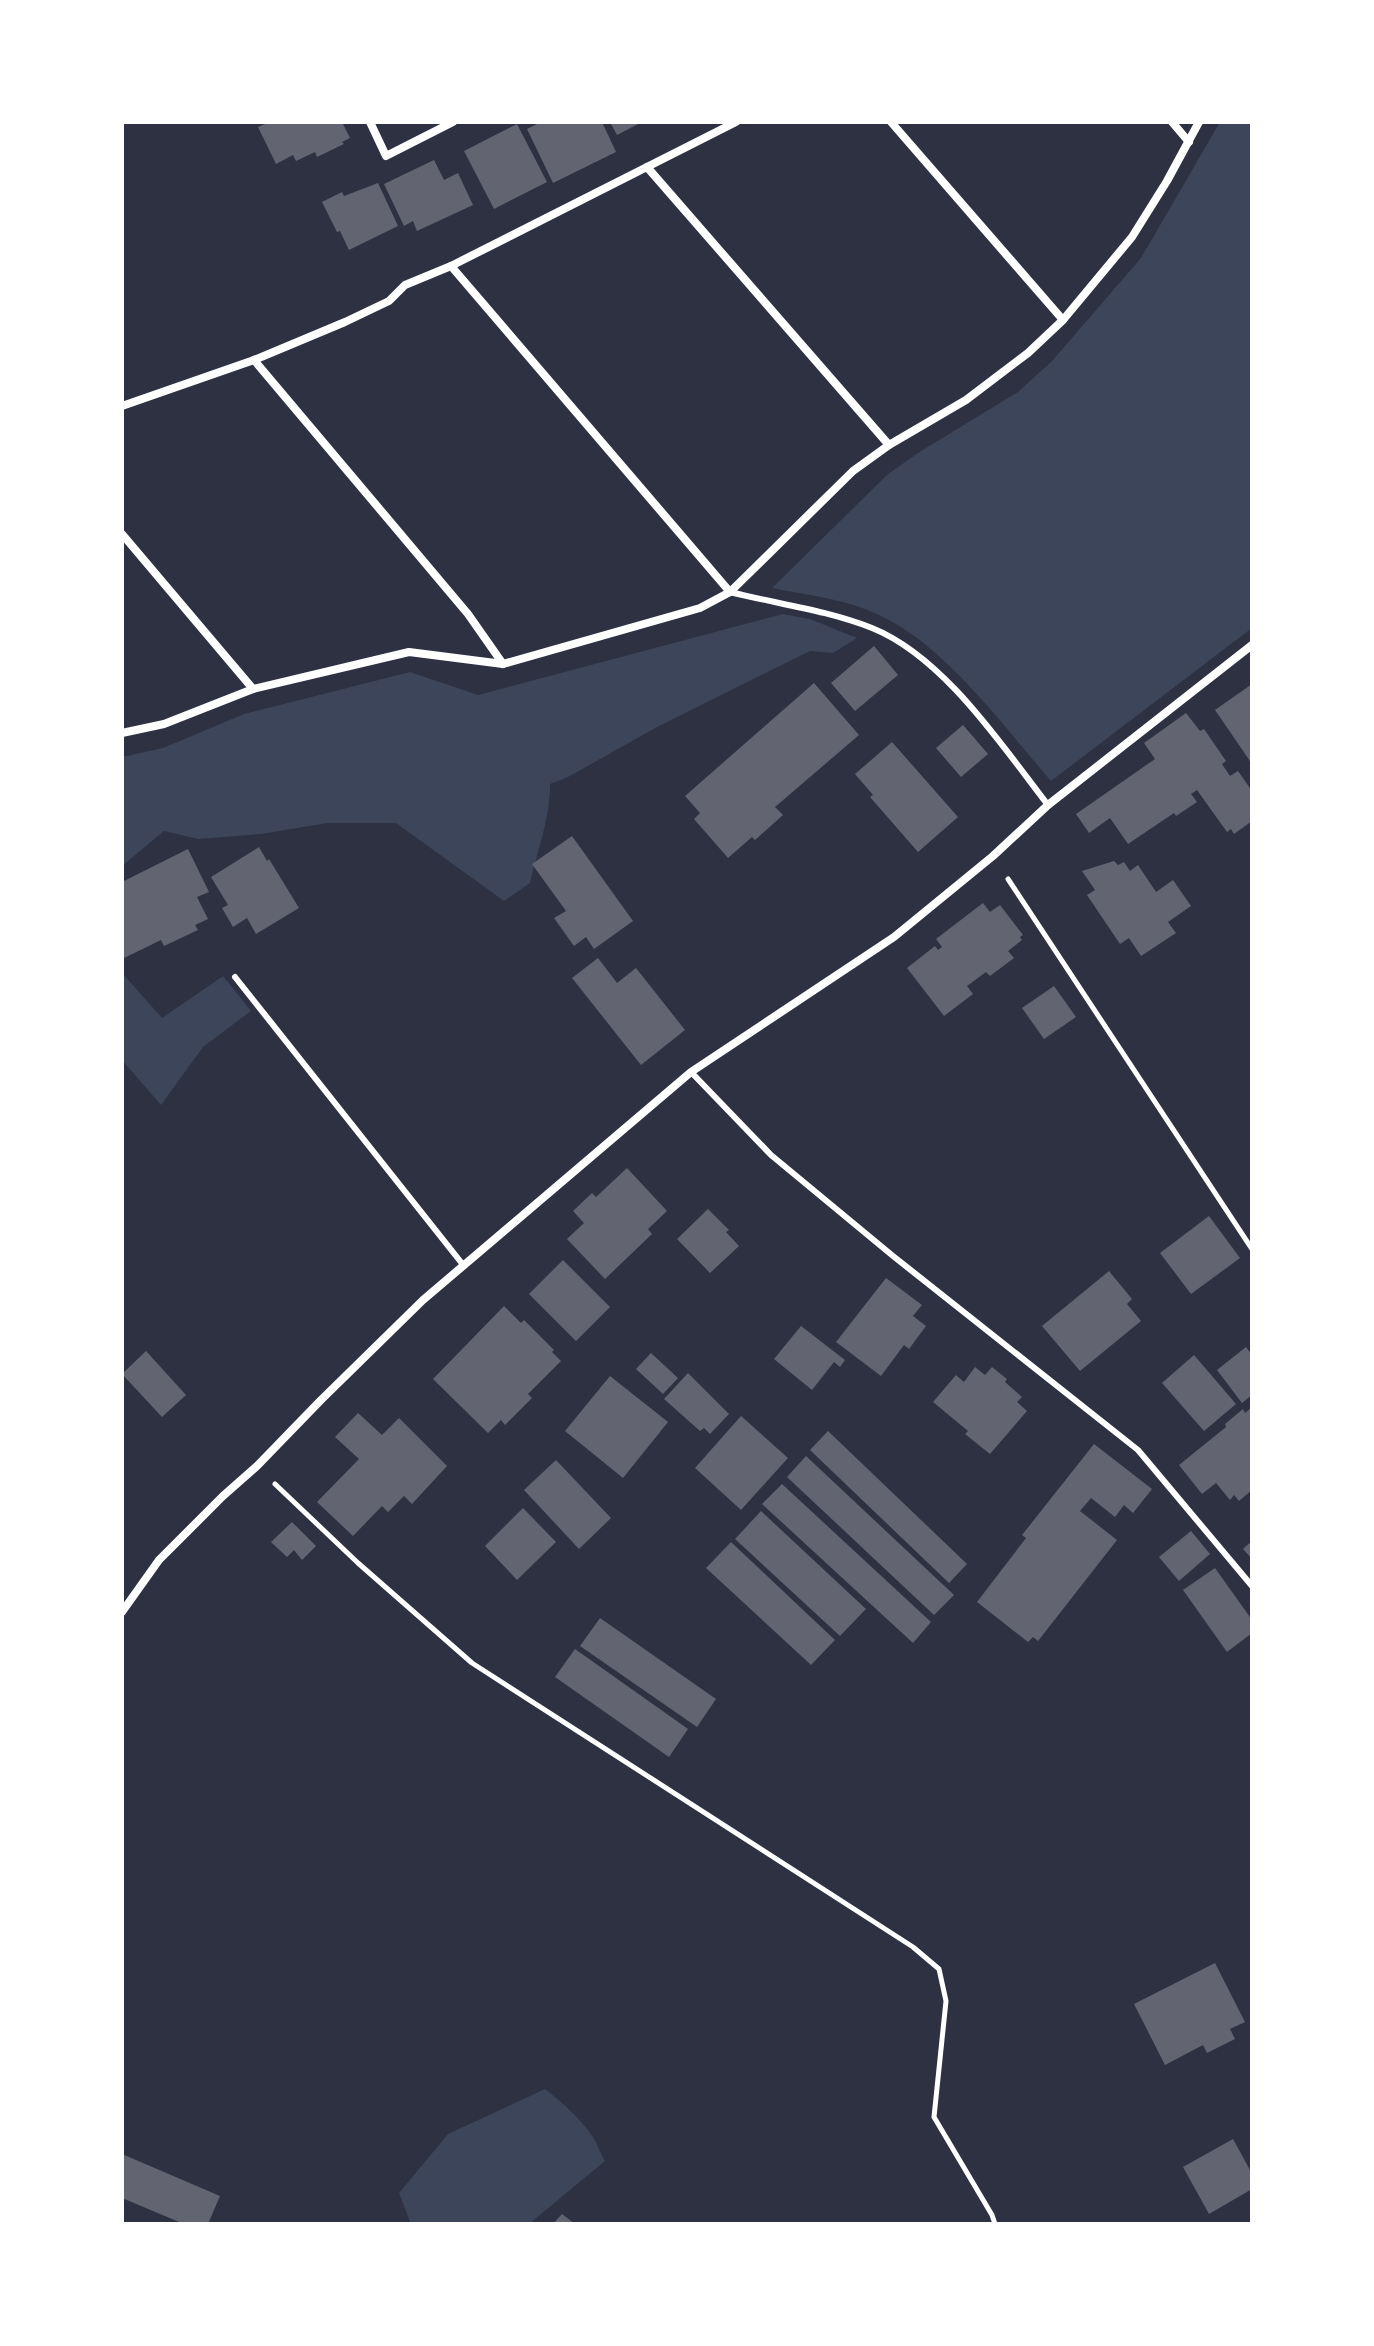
<svg xmlns="http://www.w3.org/2000/svg" width="1374" height="2346" viewBox="0 0 1374 2346" font-family="Ubuntu,sans-serif">
  <rect width="100%" height="100%" fill="#2d3142"/>
  <g fill="#3c4559">
    <path d="M1220,122H1252V628L1051,781C1004,727 945,645 879,615C846,599 807,595 772,588L888,474L921,451L1018,392L1052,361L1141,258Z"/>
    <path d="M783,614L810,619L857,638L833,653L810,651L657,727L568,777L550,784C550,819 538,849 530,883L504,901L396,823H328L261,834L198,839L164,831L122,866V757L163,748L244,714L410,672L478,695Z"/>
    <path d="M122,973L162,1018L223,976L251,1011L203,1047L161,1105L122,1060Z"/>
    <path d="M545,2089C563,2103 580,2118 593,2137C598,2145 600,2153 605,2161L529,2224H411L399,2193L448,2134Z"/>
  </g>
  <g fill="#626471">
    <path d="M270,122H342L350,138L342,142L344,144L317,157L315,152L296,161L293,155L276,164L258,127Z"/>
    <path d="M541,122H602L616,152L553,183L527,129Z"/>
    <path d="M610,122H642L617,135Z"/>
    <path d="M517,124L547,182L494,209L464,151Z"/>
    <path d="M434,160L444,180L458,173L473,205L417,231L413,221L404,226L384,184Z"/>
    <path d="M378,183L398,226L349,250L340,231L337,232L322,202L342,192L344,196Z"/>
    <path d="M874,646L898,675L855,711L831,683Z"/>
    <path d="M814,683L859,735L775,807L783,815L755,840L752,837L728,858L694,819L700,813L685,796Z"/>
    <path d="M1252,684V764L1215,710Z"/>
    <path d="M1186,713L1200,731L1204,729L1226,761L1222,764L1230,776L1238,771L1252,791V821L1234,834L1231,829L1227,832L1197,790L1191,794L1197,802L1176,816L1174,813L1128,844L1110,818L1089,833L1076,814L1155,759L1144,743Z"/>
    <path d="M963,725L988,754L961,777L936,748Z"/>
    <path d="M892,742L958,817L918,852L870,797L873,795L855,774Z"/>
    <path d="M572,836L633,921L594,949L586,937L574,946L554,918L566,911L532,864Z"/>
    <path d="M259,847L267,861L269,859L299,908L256,934L247,918L233,927L222,908L228,905L211,877Z"/>
    <path d="M188,849L209,892L197,897L208,919L195,925L198,930L164,946L161,940L122,959V882Z"/>
    <path d="M1114,861L1118,865L1124,862L1130,871L1138,865L1156,892L1173,880L1191,906L1168,922L1176,933L1141,956L1129,938L1120,944L1087,895L1095,890L1082,871Z"/>
    <path d="M983,903L990,912L1000,905L1023,935L1020,937L1022,940L1008,951L1014,958L990,976L986,972L967,986L973,994L944,1016L907,968L935,946L938,950L942,947L936,939Z"/>
    <path d="M598,958L617,983L636,968L685,1030L641,1065L572,978Z"/>
    <path d="M1054,986L1076,1017L1044,1039L1022,1008Z"/>
    <path d="M627,1168L667,1211L648,1229L652,1234L605,1279L567,1239L584,1223L573,1211L592,1193L596,1197Z"/>
    <path d="M708,1209L729,1230L726,1232L739,1246L710,1273L677,1239Z"/>
    <path d="M1209,1216L1240,1258L1191,1294L1160,1253Z"/>
    <path d="M563,1260L610,1307L576,1341L529,1294Z"/>
    <path d="M1109,1271L1132,1299L1127,1304L1141,1321L1080,1371L1042,1326Z"/>
    <path d="M886,1278L922,1305L913,1316L926,1326L909,1349L904,1345L881,1376L836,1342Z"/>
    <path d="M504,1306L521,1323L524,1320L554,1350L552,1352L561,1361L528,1394L532,1398L505,1425L501,1420L488,1433L433,1379Z"/>
    <path d="M801,1326L845,1360L840,1367L834,1362L812,1390L774,1359Z"/>
    <path d="M1246,1347L1252,1355V1395L1242,1403L1217,1370Z"/>
    <path d="M146,1351L186,1395L162,1417L122,1374Z"/>
    <path d="M651,1353L678,1378L663,1394L636,1369Z"/>
    <path d="M1194,1355L1236,1404L1204,1431L1162,1383Z"/>
    <path d="M975,1367L985,1375L992,1367L1007,1379L1005,1382L1022,1397L1017,1402L1027,1411L990,1454L965,1434L968,1431L933,1402L956,1375L964,1382Z"/>
    <path d="M688,1373L729,1414L710,1434L704,1428L700,1431L664,1399Z"/>
    <path d="M610,1376L668,1422L623,1478L565,1431Z"/>
    <path d="M1252,1407V1490L1239,1501L1234,1495L1230,1500L1216,1483L1202,1494L1179,1465L1226,1427L1225,1424L1243,1409L1245,1413Z"/>
    <path d="M358,1413L382,1435L399,1418L447,1466L412,1504L404,1496L388,1512L382,1506L353,1536L317,1502L359,1459L335,1437Z"/>
    <path d="M741,1416L788,1458L741,1510L695,1468Z"/>
    <path d="M828,1431L967,1564L949,1583L810,1450Z"/>
    <path d="M1094,1444L1152,1489L1133,1513L1124,1505L1115,1517L1091,1498L1080,1511L1117,1540L1038,1641L1033,1637L1028,1642L977,1602L1026,1538L1022,1535Z"/>
    <path d="M806,1456L954,1595L934,1615L787,1477Z"/>
    <path d="M556,1460L611,1518L579,1549L524,1490Z"/>
    <path d="M782,1484L931,1622L913,1643L762,1504Z"/>
    <path d="M523,1508L556,1542L517,1580L485,1546Z"/>
    <path d="M761,1511L866,1609L840,1636L735,1539Z"/>
    <path d="M292,1522L316,1546L302,1560L294,1550L287,1557L271,1542Z"/>
    <path d="M1191,1531L1210,1554L1179,1581L1159,1557Z"/>
    <path d="M1252,1541V1559L1243,1549Z"/>
    <path d="M731,1542L835,1640L811,1665L706,1568Z"/>
    <path d="M1215,1568L1252,1620V1633L1227,1652L1183,1590Z"/>
    <path d="M600,1618L716,1699L697,1727L580,1646Z"/>
    <path d="M575,1649L688,1729L669,1757L555,1677Z"/>
    <path d="M1215,1963L1245,2022L1230,2029L1235,2039L1207,2053L1203,2045L1165,2065L1134,2004Z"/>
    <path d="M1233,2139L1250,2170L1252,2168V2189L1209,2214L1183,2167Z"/>
    <path d="M122,2154L220,2196L208,2224H184L122,2198Z"/>
    <path d="M562,2214L575,2224H553Z"/>
  </g>
  <g fill="none" stroke-linecap="round" stroke-linejoin="round">
    <g stroke="#fff" stroke-width="5">
      <path d="M1008,879L1252,1249"/>
      <path d="M275,1484L358,1563L472,1663L913,1947L939,1969L946,2001L934,2117L992,2215L995,2224"/>
    </g>
    <g stroke="#fff" stroke-width="6">
      <path d="M730,592C778,604 826,610 872,628C944,657 1002,746 1048,805"/>
      <path d="M235,977L464,1266"/>
      <path d="M691,1072L771,1155L893,1256L1138,1450L1252,1586"/>
    </g>
    <g stroke="#fff" stroke-width="8">
      <path d="M370,122L386,156L453,122"/>
      <path d="M891,122L1063,320"/>
      <path d="M1172,122L1189,142"/>
      <path d="M647,167L889,445"/>
      <path d="M451,266L730,592"/>
      <path d="M254,360L468,614L503,664"/>
      <path d="M122,406L254,360L345,322L389,301L405,285L451,266L736,122"/>
      <path d="M122,534L253,689"/>
      <path d="M122,733L164,724L253,689L409,652L503,664L700,608L730,592L853,471L889,445L966,400L1028,353L1063,320L1132,237L1167,181L1199,122"/>
      <path d="M122,1612L159,1560L223,1496L257,1466L321,1400L423,1300L691,1072L894,937L993,856L1048,805L1252,645"/>
    </g>
  </g>
  <rect width="1374" height="2346" fill="none" stroke="#ffffff" stroke-width="248"/>
</svg>
